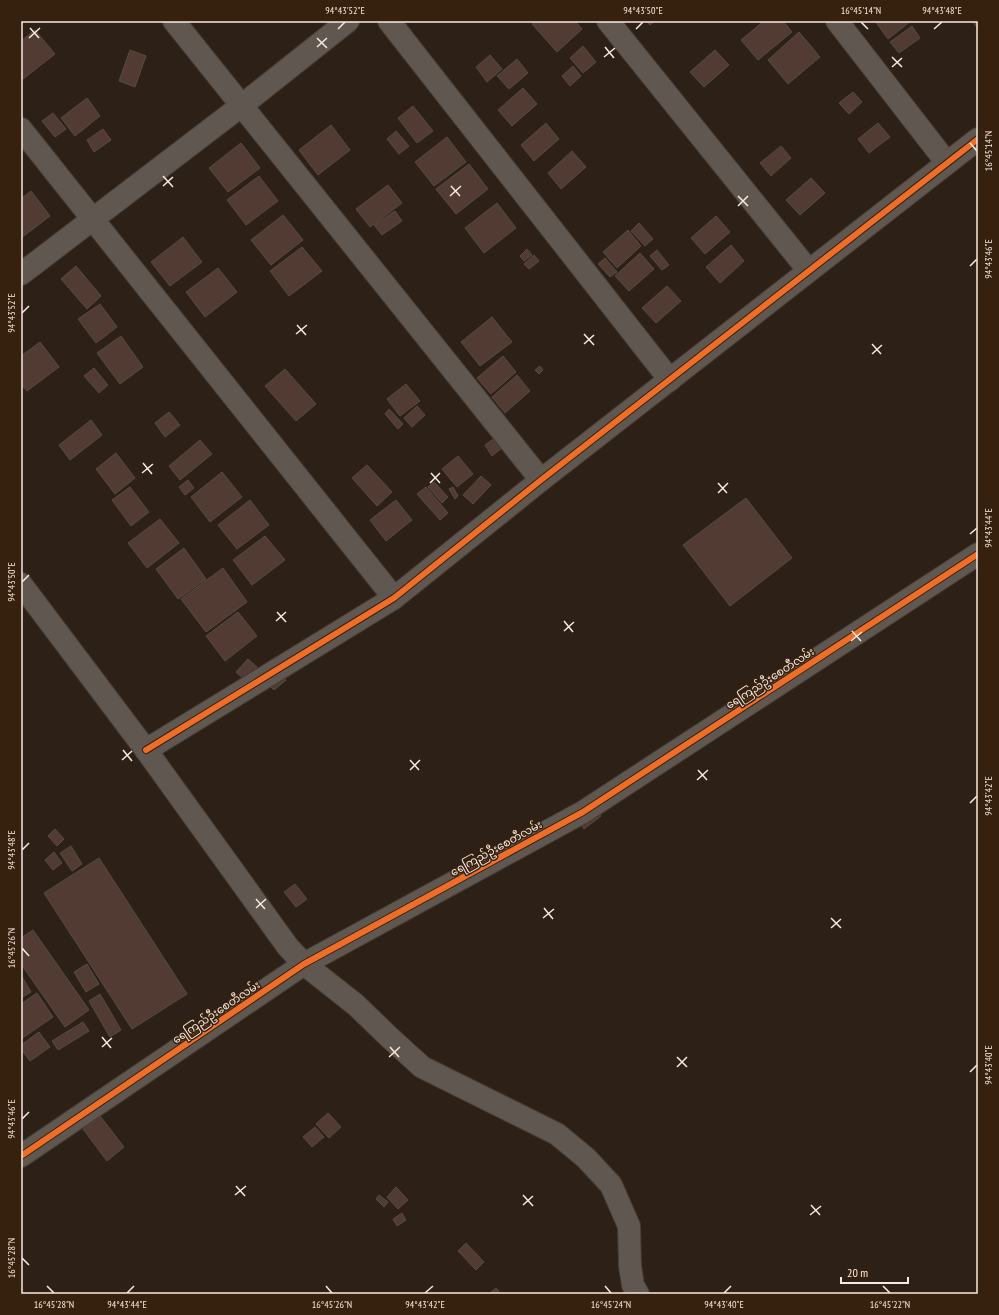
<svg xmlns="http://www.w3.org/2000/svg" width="999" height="1315" viewBox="0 0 999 1315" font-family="'PT Sans Narrow','Noto Sans Myanmar',sans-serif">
  <rect width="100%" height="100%" fill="#2d2117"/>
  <g fill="#513b32" stroke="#564b45">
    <path d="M535,21H575L582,29L557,52L532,24Z"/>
    <path d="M646,21H655L650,25Z"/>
    <path d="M764,21H783L792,32L758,60L741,40Z"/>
    <path d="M875,21H911L888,39Z"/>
    <path d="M972,21H978V29Z"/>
    <path d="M912,26L920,38L899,53L890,42Z"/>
    <path d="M35,30L55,54L23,79L21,77V41Z"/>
    <path d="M799,32L820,57L788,84L768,60Z"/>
    <path d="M583,46L596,62L583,73L570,58Z"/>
    <path d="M130,50L146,56L135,87L119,81Z"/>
    <path d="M715,50L729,65L704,87L690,72Z"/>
    <path d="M490,55L502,69L487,82L476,67Z"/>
    <path d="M517,59L528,73L509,89L497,76Z"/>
    <path d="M573,66L581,76L570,86L562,76Z"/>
    <path d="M523,88L537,104L512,126L498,110Z"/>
    <path d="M853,92L862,102L849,114L839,103Z"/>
    <path d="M87,98L100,116L75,136L61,118Z"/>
    <path d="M413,106L433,131L417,143L398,118Z"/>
    <path d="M53,113L66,129L55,137L42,121Z"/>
    <path d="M546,123L559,139L534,161L521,145Z"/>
    <path d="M878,123L890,137L869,153L858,139Z"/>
    <path d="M331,125L350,150L318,175L299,150Z"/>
    <path d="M103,129L111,140L94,152L87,140Z"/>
    <path d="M396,131L409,146L399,154L387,139Z"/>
    <path d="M447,137L466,162L434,186L415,162Z"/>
    <path d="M241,143L260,168L228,192L209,168Z"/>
    <path d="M781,146L791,158L771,176L760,163Z"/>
    <path d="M572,151L586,167L561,189L548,173Z"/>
    <path d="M469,164L488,189L456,214L436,189Z"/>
    <path d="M259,176L278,201L246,225L227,200Z"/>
    <path d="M811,178L825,193L800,215L786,200Z"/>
    <path d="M388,185L402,203L370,227L356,209Z"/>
    <path d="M31,191L50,216L21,238V199Z"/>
    <path d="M497,203L516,228L484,253L465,228Z"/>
    <path d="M395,211L402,221L382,235L374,225Z"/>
    <path d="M283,215L303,240L271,265L251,240Z"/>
    <path d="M716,216L730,232L705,254L691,238Z"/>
    <path d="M639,223L653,239L645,246L631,231Z"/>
    <path d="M628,230L641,246L617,268L603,252Z"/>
    <path d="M183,237L202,262L170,286L151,262Z"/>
    <path d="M731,245L744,261L720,283L706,267Z"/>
    <path d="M302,247L322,271L289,296L270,271Z"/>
    <path d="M527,249L532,255L524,261L520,256Z"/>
    <path d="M657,250L669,265L662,270L650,256Z"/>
    <path d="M640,253L654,269L629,291L615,276Z"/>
    <path d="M534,255L539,261L529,269L524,264Z"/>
    <path d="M605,258L617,272L610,277L598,264Z"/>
    <path d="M76,266L101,296L87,309L61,279Z"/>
    <path d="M218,268L237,292L205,317L186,292Z"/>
    <path d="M667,286L681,301L656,323L642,308Z"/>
    <path d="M100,304L117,327L96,343L78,319Z"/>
    <path d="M492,317L512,342L480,366L461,342Z"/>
    <path d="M121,336L143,367L120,384L97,353Z"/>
    <path d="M40,342L59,367L27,391L21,384V356Z"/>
    <path d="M503,356L516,372L491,394L477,378Z"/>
    <path d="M540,366L543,370L539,374L535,370Z"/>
    <path d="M94,368L108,385L99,393L84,376Z"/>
    <path d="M285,369L316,404L296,421L265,386Z"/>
    <path d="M517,375L530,391L505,413L492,397Z"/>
    <path d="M406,384L420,401L400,416L387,399Z"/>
    <path d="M417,406L425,415L412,427L404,418Z"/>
    <path d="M389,409L403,424L398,429L385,414Z"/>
    <path d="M169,412L180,425L165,437L155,423Z"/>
    <path d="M91,420L102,435L70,460L59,445Z"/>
    <path d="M495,438L503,447L492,456L485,445Z"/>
    <path d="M200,440L212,454L180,480L169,466Z"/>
    <path d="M116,453L135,478L115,494L96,469Z"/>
    <path d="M458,456L473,474L457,487L442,469Z"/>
    <path d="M367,465L392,492L377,506L352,478Z"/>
    <path d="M222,472L242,497L210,522L191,497Z"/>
    <path d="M481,476L491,485L473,504L463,495Z"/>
    <path d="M188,480L194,488L185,495L179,487Z"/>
    <path d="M434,482L448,497L442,503L428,487Z"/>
    <path d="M130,487L149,512L131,526L112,500Z"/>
    <path d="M426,487L448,513L440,520L417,494Z"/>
    <path d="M453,487L458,496L455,499L449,489Z"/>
    <path d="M746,498L792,558L730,606L683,545Z"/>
    <path d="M250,500L269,525L237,549L218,525Z"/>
    <path d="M396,500L412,520L386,541L370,520Z"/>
    <path d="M160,519L179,543L147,568L128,543Z"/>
    <path d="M265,536L285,560L252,585L233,560Z"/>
    <path d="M184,548L206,579L178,599L156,569Z"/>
    <path d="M223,568L247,602L206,632L181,599Z"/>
    <path d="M238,612L257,636L225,661L206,636Z"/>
    <path d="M248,659L257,667L245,680L236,672Z"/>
    <path d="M278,672L286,680L274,690L266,682Z"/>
    <path d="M596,809L601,816L584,829L579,822Z"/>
    <path d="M55,829L64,839L57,846L48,836Z"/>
    <path d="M71,846L82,864L72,871L60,853Z"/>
    <path d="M54,852L62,863L53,870L45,860Z"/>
    <path d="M99,858L187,994L132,1029L44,893Z"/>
    <path d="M295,884L307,899L296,907L284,892Z"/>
    <path d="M33,930L89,1010L65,1027L21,964V938Z"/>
    <path d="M87,964L99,984L86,992L74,972Z"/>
    <path d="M21,975L31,992L21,998Z"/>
    <path d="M37,993L53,1017L21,1039V1004Z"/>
    <path d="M100,994L121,1030L110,1037L89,1001Z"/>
    <path d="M83,1022L89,1031L58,1050L52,1041Z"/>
    <path d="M39,1032L50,1047L30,1061L21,1049V1045Z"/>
    <path d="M328,1113L341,1127L329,1138L316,1124Z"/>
    <path d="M100,1116L124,1147L107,1161L83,1129Z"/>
    <path d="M315,1127L324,1137L312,1147L303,1137Z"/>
    <path d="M396,1187L408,1200L398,1209L387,1197Z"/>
    <path d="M379,1195L388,1202L384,1207L376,1199Z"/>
    <path d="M402,1213L406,1220L397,1226L393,1219Z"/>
    <path d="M466,1243L484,1262L476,1270L458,1251Z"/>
    <path d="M496,1288L501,1294H489Z"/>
  </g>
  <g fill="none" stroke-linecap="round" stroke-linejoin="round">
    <defs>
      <g id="street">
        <path d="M174,21L541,480"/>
        <path d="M389,21L670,380"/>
        <path d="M608,21L809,271"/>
        <path d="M837,21L947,163"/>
        <path d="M21,129L394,598"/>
        <path d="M21,274L241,106L348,21"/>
        <path d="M21,584L146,750L288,947L304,964L356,1005L388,1036L422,1067L557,1134L586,1158L611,1185L629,1226L630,1266L633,1285L638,1294"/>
        <path d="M146,750L394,598L541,480L978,139"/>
        <path d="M21,1156L304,964L583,812L978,554"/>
      </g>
    </defs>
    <use href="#street" stroke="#463c34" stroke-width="24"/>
    <use href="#street" stroke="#605750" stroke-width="22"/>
    <defs>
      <g id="cycleway">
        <path d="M146,750L394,598L541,480L978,139"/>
        <path d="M21,1156L304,964L583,812L978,554"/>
      </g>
    </defs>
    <use href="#cycleway" stroke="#36200e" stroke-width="8"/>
    <use href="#cycleway" stroke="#ee6e29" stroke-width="6"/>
  </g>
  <path fill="none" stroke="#f9eadf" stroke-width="1.5" d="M861,22L868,29M30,28L39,38M338,29L345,22M636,29L643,22M934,29L942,22M29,38L40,28M317,38L327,48M317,47L327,38M605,47L614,58M604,57L615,48M892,57L902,67M892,67L902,58M970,143L977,151M163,176L173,187M163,186L173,177M451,186L460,196M450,196L461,186M738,196L748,206M738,206L748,196M970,266L977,259M22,313L29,306M297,325L306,335M296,334L307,325M584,334L594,345M584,344L594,335M872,344L881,354M872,354L882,345M143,463L152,474M142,473L153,464M431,473L440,483M430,483L440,473M718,483L727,493M718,493L728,483M970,534L977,528M22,582L29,575M277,612L286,622M276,621L286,612M564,621L573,632M564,631L574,622M852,631L861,641M851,641L862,632M123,750L132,761M122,760L132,751M410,760L419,770M410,770L420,760M698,770L707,780M697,780L708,770M970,803L977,796M22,850L29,843M256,899L265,909M256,908L266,899M544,908L553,919M543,918L554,909M831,918L841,928M831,928L841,919M22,948L29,956M102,1037L111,1048M102,1047L112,1038M390,1047L399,1057M389,1057L400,1047M677,1057L687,1067M677,1067L687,1057M970,1072L977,1065M22,1119L29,1112M236,1186L245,1196M235,1195L246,1186M523,1195L533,1206M523,1205L533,1196M811,1205L820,1215M810,1215L821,1206M22,1258L29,1265M47,1286L54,1293M326,1286L332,1293M605,1286L611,1293M883,1286L890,1293M127,1293L134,1286M425,1293L433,1286M724,1293L731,1286"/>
  <g text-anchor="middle" stroke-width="3" stroke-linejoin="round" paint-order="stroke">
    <g font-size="11" fill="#f9eadf" stroke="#36200e">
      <text transform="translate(770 678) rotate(-33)" y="4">ရေကြည်ဦးစေတီလမ်း</text>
      <text transform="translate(496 848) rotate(-29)" y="4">ရေကြည်ဦးစေတီလမ်း</text>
      <text transform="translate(216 1012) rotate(-34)" y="4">ရေကြည်ဦးစေတီလမ်း</text>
    </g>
  </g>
  <rect width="999" height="1315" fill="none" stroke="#36200e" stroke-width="44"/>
  <path d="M841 1277v6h67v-6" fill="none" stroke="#f9eadf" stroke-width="2"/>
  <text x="847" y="1277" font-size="12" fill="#f9eadf" stroke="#36200e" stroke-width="3" paint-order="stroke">20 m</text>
  <rect x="22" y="22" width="955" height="1271" fill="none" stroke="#f9eadf" stroke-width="1.5"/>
  <g font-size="10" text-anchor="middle" fill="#f9eadf">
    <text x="345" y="14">94°43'52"E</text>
    <text x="643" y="14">94°43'50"E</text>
    <text x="861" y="14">16°45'14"N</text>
    <text x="942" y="14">94°43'48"E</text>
    <text transform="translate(988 151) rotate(-90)" y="4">16°45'14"N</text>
    <text transform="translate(988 259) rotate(-90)" y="4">94°43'46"E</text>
    <text transform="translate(11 313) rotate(-90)" y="4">94°43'52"E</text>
    <text transform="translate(988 528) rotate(-90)" y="4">94°43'44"E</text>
    <text transform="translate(11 582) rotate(-90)" y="4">94°43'50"E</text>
    <text transform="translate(988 796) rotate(-90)" y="4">94°43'42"E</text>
    <text transform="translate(11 850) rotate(-90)" y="4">94°43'48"E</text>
    <text transform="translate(11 948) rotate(-90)" y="4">16°45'26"N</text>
    <text transform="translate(988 1065) rotate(-90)" y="4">94°43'40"E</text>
    <text transform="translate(11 1119) rotate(-90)" y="4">94°43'46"E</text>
    <text transform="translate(11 1258) rotate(-90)" y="4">16°45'28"N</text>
    <text x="54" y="1308">16°45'28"N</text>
    <text x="127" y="1308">94°43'44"E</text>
    <text x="332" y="1308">16°45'26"N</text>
    <text x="425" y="1308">94°43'42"E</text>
    <text x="611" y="1308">16°45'24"N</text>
    <text x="724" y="1308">94°43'40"E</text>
    <text x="890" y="1308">16°45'22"N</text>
  </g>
</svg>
